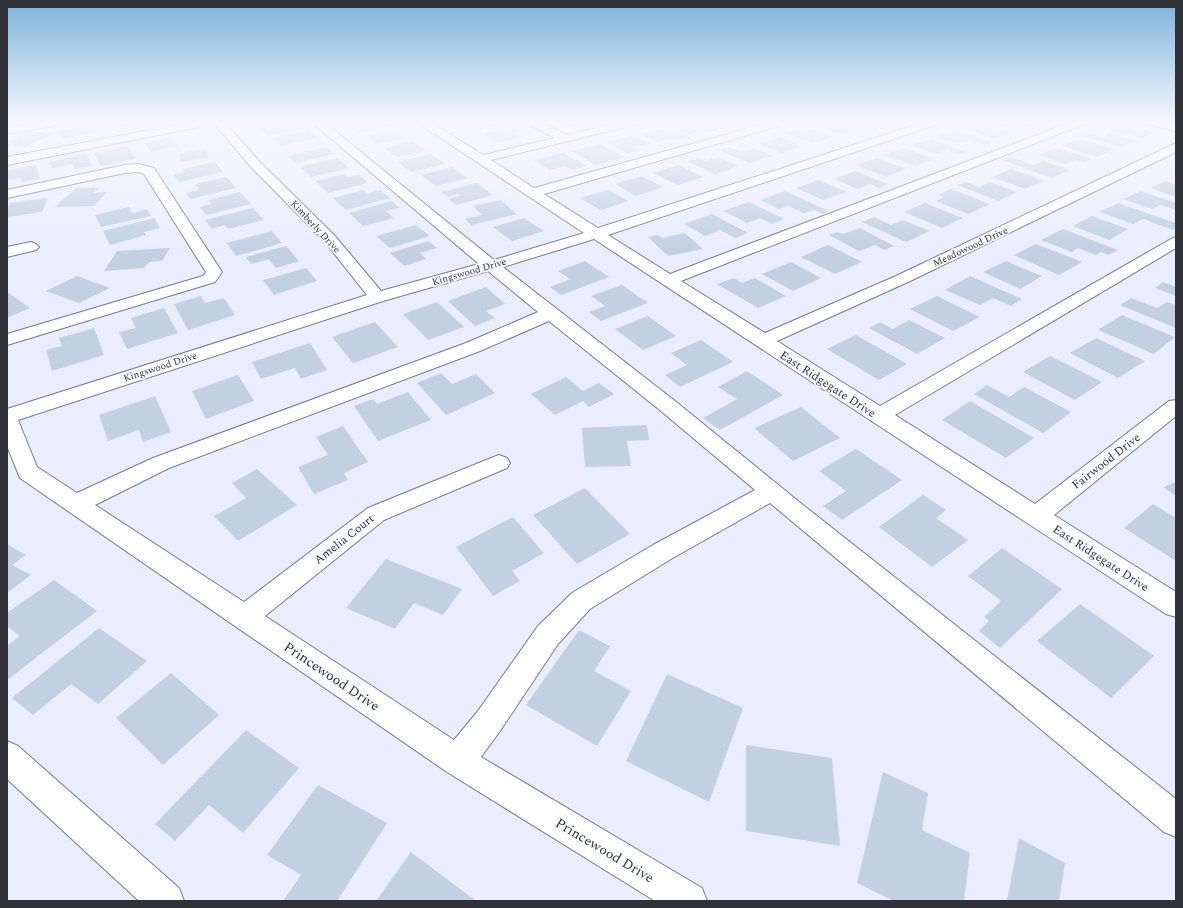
<svg xmlns="http://www.w3.org/2000/svg" width="1183" height="908" viewBox="0 0 1183 908" font-family="Spectral,serif">
  <rect width="100%" height="100%" fill="#eaedfd"/>
  <g fill="#c2d0e1">
    <path d="M88,123L94,132L63,139L58,131L74,128L72,125Z"/>
    <path d="M104,123H139L140,124L109,130Z"/>
    <path d="M281,123H285L287,125L298,123L305,128L268,136L258,127Z"/>
    <path d="M352,123H389L393,125L357,133L346,124Z"/>
    <path d="M463,123H494L499,126L477,131Z"/>
    <path d="M559,123H582L567,127Z"/>
    <path d="M677,123H704L719,129L707,132L703,130L689,134L669,125Z"/>
    <path d="M827,123H847L861,128L841,134L817,126Z"/>
    <path d="M981,123L1010,132L993,138L963,128Z"/>
    <path d="M993,123H1031L1037,125L1030,127L1018,124L1008,128Z"/>
    <path d="M1111,124L1120,126L1125,124L1155,132L1142,138L1103,127Z"/>
    <path d="M513,127L520,131L513,133L521,137L498,143L483,134Z"/>
    <path d="M667,127L688,137L677,140L672,138L657,142L641,134Z"/>
    <path d="M807,127L833,137L813,143L786,133Z"/>
    <path d="M308,130L318,138L281,146L271,138Z"/>
    <path d="M393,130L405,138L377,144L366,136Z"/>
    <path d="M955,130L993,142L985,145L968,140L959,144L937,137Z"/>
    <path d="M28,131L54,133L26,147L12,146L18,143L7,142Z"/>
    <path d="M1085,132L1103,137L1110,133L1135,140L1121,147L1078,135Z"/>
    <path d="M633,135L650,143L634,147L640,150L628,153L606,142Z"/>
    <path d="M171,137L178,146L151,152L144,143Z"/>
    <path d="M781,137L802,146L782,153L760,144Z"/>
    <path d="M931,139L966,152L958,154L947,150L935,154L911,145Z"/>
    <path d="M1080,139L1114,149L1097,157L1062,146Z"/>
    <path d="M412,141L425,151L397,157L384,148Z"/>
    <path d="M599,144L625,157L596,165L571,151Z"/>
    <path d="M127,146L136,159L101,166L94,153Z"/>
    <path d="M326,147L334,154L295,163L288,156Z"/>
    <path d="M729,147L741,152L753,148L772,156L749,163L718,150Z"/>
    <path d="M904,148L934,159L915,166L885,155Z"/>
    <path d="M1056,148L1092,159L1084,163L1076,160L1066,164L1039,155Z"/>
    <path d="M207,149L208,158L180,162V153Z"/>
    <path d="M563,153L587,166L573,170L565,166L550,170L534,160Z"/>
    <path d="M86,154L92,166L75,169L72,164L52,168L49,162Z"/>
    <path d="M431,154L445,164L411,172L398,162Z"/>
    <path d="M718,157L739,166L715,174L687,161L698,158L705,161Z"/>
    <path d="M1011,157L1033,165L1043,161L1070,170L1052,178L1002,160Z"/>
    <path d="M337,158L349,168L311,177L300,167Z"/>
    <path d="M877,158L906,169L886,177L856,165Z"/>
    <path d="M215,162L223,172L179,182L174,175L185,172L183,169Z"/>
    <path d="M36,165L40,179L22,182L21,178L7,180V170Z"/>
    <path d="M678,165L703,177L678,185L653,173Z"/>
    <path d="M452,167L468,178L436,186L421,175Z"/>
    <path d="M1011,169L1045,181L1025,189L992,177Z"/>
    <path d="M855,171L888,184L879,188L870,184L858,189L834,179Z"/>
    <path d="M344,174L348,177L359,175L368,183L328,193L315,181Z"/>
    <path d="M641,176L663,187L636,196L615,184Z"/>
    <path d="M227,177L236,188L190,199L186,193L199,190L195,184Z"/>
    <path d="M819,180L847,192L823,200L796,188Z"/>
    <path d="M1166,181L1176,185V197L1150,188Z"/>
    <path d="M966,182L979,187L990,182L1017,192L998,201L957,185Z"/>
    <path d="M477,183L493,195L456,205L449,199L460,196L458,194L448,197L441,192Z"/>
    <path d="M76,188H99L93,193L107,192L94,206L55,207Z"/>
    <path d="M951,189L990,204L968,214L936,201L945,197L938,195Z"/>
    <path d="M363,190L367,193L380,190L390,198L346,210L333,198Z"/>
    <path d="M608,190L629,201L601,210L580,198Z"/>
    <path d="M785,191L829,211L823,214L814,210L804,213L788,206L779,209L760,200Z"/>
    <path d="M1141,191L1176,203V210L1161,205L1152,209L1123,199Z"/>
    <path d="M240,192L251,204L206,215L200,207L211,204L208,200Z"/>
    <path d="M48,198L42,212L7,217V209L10,203Z"/>
    <path d="M501,200L517,214L471,225L465,219L482,215L473,206Z"/>
    <path d="M392,201L400,208L386,211L394,218L363,226L349,213Z"/>
    <path d="M749,202L784,219L772,224L760,218L747,223L723,211Z"/>
    <path d="M925,203L963,218L942,228L904,212Z"/>
    <path d="M1118,203L1176,223V228L1173,230L1143,219L1133,224L1099,212Z"/>
    <path d="M129,207L132,213L147,209L151,216L101,227L95,215Z"/>
    <path d="M253,208L264,220L228,229L225,225L212,229L205,220Z"/>
    <path d="M712,214L748,233L735,238L720,230L705,236L684,224Z"/>
    <path d="M1092,216L1128,229L1109,240L1073,226Z"/>
    <path d="M874,217L891,225L903,220L930,231L906,242L862,222Z"/>
    <path d="M154,218L160,228L144,232L146,235L110,245L103,231Z"/>
    <path d="M524,218L544,231L512,241L493,227Z"/>
    <path d="M416,225L430,236L390,248L376,236Z"/>
    <path d="M860,228L894,246L884,250L875,245L859,251L829,235L838,232L843,234Z"/>
    <path d="M1063,229L1118,250L1108,255L1101,252L1096,255L1078,248L1072,252L1041,240Z"/>
    <path d="M272,231L282,243L236,256L227,243Z"/>
    <path d="M685,233L703,249L668,256L648,237L659,235L662,238Z"/>
    <path d="M429,241L437,248L420,253L426,259L404,266L390,253Z"/>
    <path d="M1036,244L1082,262L1059,275L1014,255Z"/>
    <path d="M828,245L862,262L835,274L801,257Z"/>
    <path d="M286,246L299,261L276,268L269,259L251,264L246,257Z"/>
    <path d="M170,248L162,261L149,262L144,268L104,271L117,251Z"/>
    <path d="M585,261L609,277L561,295L550,287L570,279L558,271Z"/>
    <path d="M1006,261L1042,276L1020,289L983,272Z"/>
    <path d="M791,262L821,278L793,291L762,274Z"/>
    <path d="M306,268L317,281L274,295L263,280Z"/>
    <path d="M77,276L110,288L79,303L46,291Z"/>
    <path d="M970,276L1022,299L1011,306L993,298L980,305L945,290Z"/>
    <path d="M734,278L742,283L755,278L786,296L758,308L717,284Z"/>
    <path d="M1163,282L1176,287V296L1155,288Z"/>
    <path d="M622,285L648,303L601,321L589,312L605,306L591,296Z"/>
    <path d="M486,287L505,304L486,311L495,318L475,326L448,301Z"/>
    <path d="M7,292L30,308L7,318Z"/>
    <path d="M201,296L205,303L224,298L235,315L188,330L174,304Z"/>
    <path d="M937,296L980,317L953,331L910,309Z"/>
    <path d="M1131,298L1157,308L1167,302L1176,305V328L1120,305Z"/>
    <path d="M437,302L464,327L428,340L403,314Z"/>
    <path d="M164,308L178,333L127,349L119,332L136,328L131,318Z"/>
    <path d="M1122,315L1175,337L1154,354L1098,330Z"/>
    <path d="M648,316L676,336L643,350L615,329Z"/>
    <path d="M909,320L945,338L917,354L869,328L880,322L893,329Z"/>
    <path d="M375,322L398,347L353,363L332,337Z"/>
    <path d="M94,328L104,355L52,371L46,350L62,346L59,338Z"/>
    <path d="M856,335L907,364L879,380L827,349Z"/>
    <path d="M1096,338L1145,361L1118,378L1070,353Z"/>
    <path d="M701,340L733,362L680,387L665,375L687,365L671,353Z"/>
    <path d="M310,343L327,370L301,379L295,368L261,379L252,362Z"/>
    <path d="M1050,356L1102,382L1075,400L1023,372Z"/>
    <path d="M747,371L783,395L720,430L703,418L737,399L718,387Z"/>
    <path d="M441,373L452,384L476,374L495,393L446,415L417,383Z"/>
    <path d="M238,375L254,401L206,419L192,391Z"/>
    <path d="M566,377L583,391L599,383L614,394L589,407L583,401L555,415L531,394Z"/>
    <path d="M987,385L1009,397L1024,387L1071,412L1043,433L974,394Z"/>
    <path d="M408,392L431,420L378,441L354,406L373,399L377,404Z"/>
    <path d="M155,396L171,432L143,442L139,430L108,441L99,415Z"/>
    <path d="M970,401L1034,438L1006,458L942,420Z"/>
    <path d="M801,407L840,438L793,461L754,428Z"/>
    <path d="M647,425L649,440L627,441L631,466L585,467L582,428Z"/>
    <path d="M343,426L368,462L344,473L348,480L314,494L298,467L328,455L316,437Z"/>
    <path d="M856,449L902,480L842,520L823,506L846,491L819,471Z"/>
    <path d="M257,469L297,505L238,541L214,516L246,498L232,483Z"/>
    <path d="M1176,482V496L1163,487Z"/>
    <path d="M585,488L630,534L577,564L533,515Z"/>
    <path d="M923,495L946,510L936,518L968,540L932,567L879,527Z"/>
    <path d="M1153,504L1176,518V561L1124,528Z"/>
    <path d="M513,517L544,553L512,571L520,581L493,596L456,547Z"/>
    <path d="M7,544L26,555L12,565L31,575L7,593Z"/>
    <path d="M1002,548L1062,589L1000,648L979,631L989,621L984,617L1001,601L968,576Z"/>
    <path d="M386,559L462,589L443,615L414,603L395,629L346,608Z"/>
    <path d="M54,580L97,611L7,680V646L20,636L7,626V613Z"/>
    <path d="M1080,604L1154,656L1111,698L1037,641Z"/>
    <path d="M99,628L147,661L98,704L71,684L33,715L12,698Z"/>
    <path d="M579,630L610,646L594,671L631,691L597,746L526,705Z"/>
    <path d="M171,673L219,715L163,765L116,718Z"/>
    <path d="M667,674L743,708L709,802L626,761Z"/>
    <path d="M246,730L299,768L243,833L209,805L175,841L155,824Z"/>
    <path d="M746,745L832,758L840,846L746,831Z"/>
    <path d="M883,772L928,793L922,830L970,853L964,901H894L857,883Z"/>
    <path d="M318,785L387,823L337,901H283L301,875L267,855Z"/>
    <path d="M1019,838L1065,863L1059,901H1007Z"/>
    <path d="M411,852L476,901H376Z"/>
  </g>
  <g fill="none" stroke-linecap="round" stroke-linejoin="round">
    <defs>
      <g id="minor">
        <path d="M36,123H59L53,126L7,134V128Z"/>
        <path d="M189,123H210L204,126L7,165V157Z"/>
        <path d="M214,123H225L259,161L335,236L381,291L479,264L315,125L314,123H325L494,260L584,233L421,125L420,123H432L483,155L555,138L530,125L529,123H542L567,135L618,123H636L634,125L491,160L534,188L767,123H784L782,125L544,194L598,228L921,123H937L935,125L608,235L670,274L1069,123H1084L1082,125L681,281L765,333L896,276L1176,143V152L908,282L777,341L880,406L1171,239L1176,237V248L895,415L1035,504L1169,401L1176,400V416L1054,515L1176,592V617L1166,614L594,239L503,267L675,401L803,505L1176,799V837L1164,832L770,503L671,559L590,609L558,644L500,731L481,757L702,888L707,901H655L447,772L20,478L7,446V409L367,295L325,242L251,167ZM488,271L538,312L466,343L153,458L77,493L37,467L18,420L383,301ZM549,321L661,411L755,490L653,545L572,593L538,626L478,711L454,740L265,616L384,520L507,468L510,463L507,458L499,455L491,458L368,508L244,602L95,505L169,468L480,351Z"/>
        <path d="M1148,123H1167L1176,125V131L1150,125Z"/>
        <path d="M138,164L154,168L222,272L215,282L7,345V334L203,276L206,272L144,174L138,172L125,173L7,198V190L125,165Z"/>
        <path d="M31,242L36,244L39,247L36,250L7,257V247Z"/>
        <path d="M7,741L18,746L179,888L184,901H139L7,779Z"/>
      </g>
    </defs>
    <use href="#minor" stroke="#76798b" stroke-width="2"/>
    <use href="#minor" fill="#fff" fill-rule="evenodd"/>
  </g>
  <linearGradient id="sky" x2="0" y2="1"><stop stop-color="#7db2db"/><stop offset="0.49" stop-color="#f6f7fe"/><stop offset="1" stop-color="#f6f7fe" stop-opacity="0"/></linearGradient>
  <rect width="1183" height="250" fill="url(#sky)"/>
  <g text-anchor="middle" stroke-width="3.5" stroke-linejoin="round" paint-order="stroke">
    <g font-size="10" fill="#303139" stroke="#fafbff">
      <text transform="translate(316 226) rotate(47)" y="4">Kimberly Drive</text>
      <text transform="translate(970 246) rotate(-25)" y="4">Meadowood Drive</text>
      <text transform="translate(469 271) rotate(-16)" y="4">Kingswood Drive</text>
      <text transform="translate(160 366) rotate(-18)" y="4">Kingswood Drive</text>
    </g>
    <g font-size="12" fill="#303139" stroke="#fafbff">
      <text transform="translate(828 384) rotate(33)" y="4">East Ridgegate Drive</text>
      <text transform="translate(1106 461) rotate(-38)" y="4">Fairwood Drive</text>
      <text transform="translate(344 539) rotate(-38)" y="4">Amelia Court</text>
      <text transform="translate(1101 558) rotate(33)" y="4">East Ridgegate Drive</text>
    </g>
    <g font-size="14" fill="#303139" stroke="#fafbff">
      <text transform="translate(332 676) rotate(34)" y="5">Princewood Drive</text>
      <text transform="translate(605 850) rotate(31)" y="5">Princewood Drive</text>
    </g>
  </g>
  <rect width="1183" height="908" fill="none" stroke="#303139" stroke-width="16"/>
</svg>
